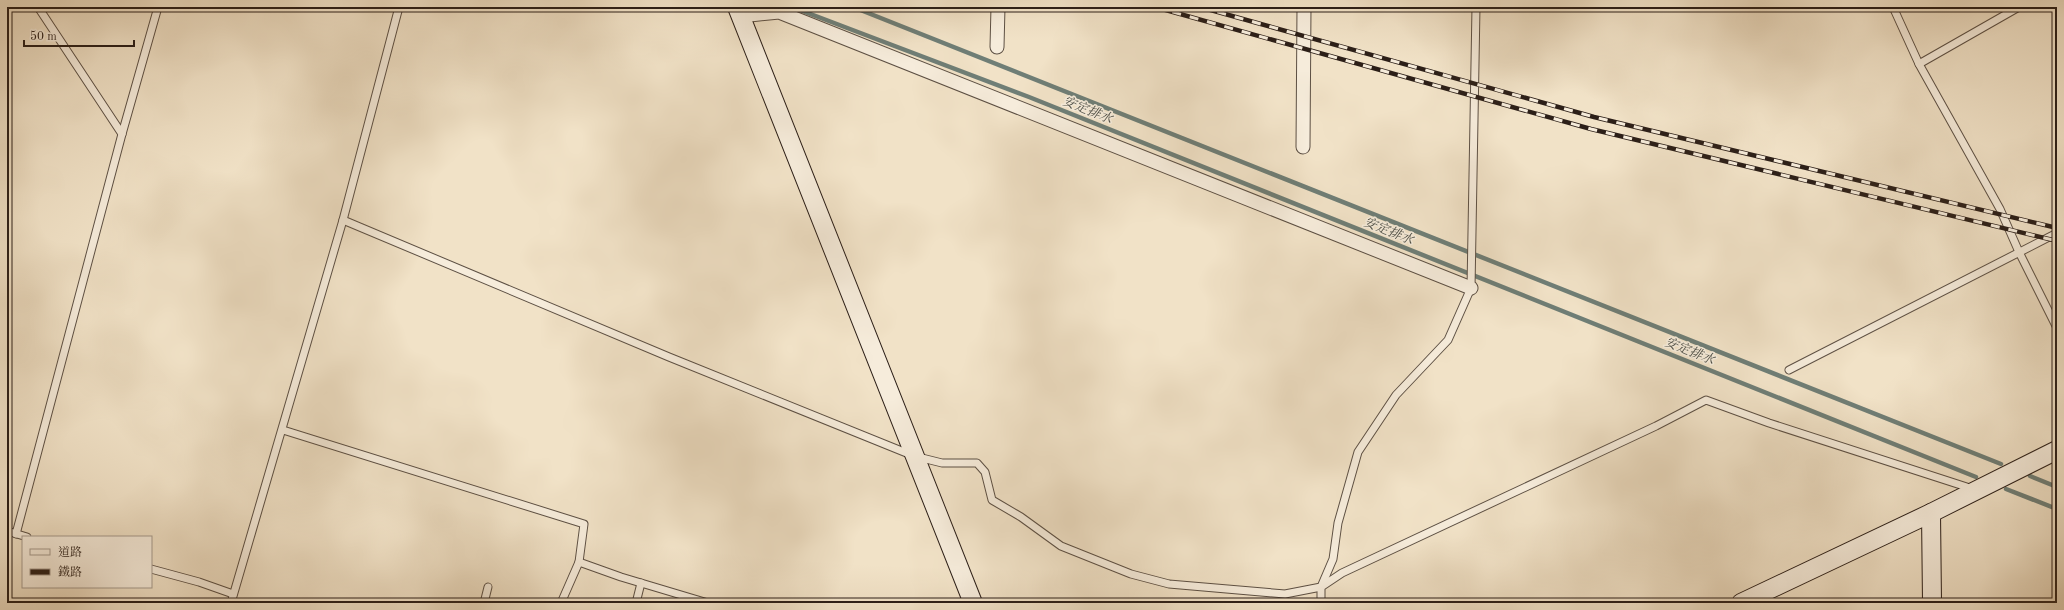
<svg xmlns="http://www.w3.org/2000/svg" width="2064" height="610" viewBox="0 0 2064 610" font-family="'Old Standard TT','Noto Serif TC',serif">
  <rect width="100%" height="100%" fill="#f1e2c7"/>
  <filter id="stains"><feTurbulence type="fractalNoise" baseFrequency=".005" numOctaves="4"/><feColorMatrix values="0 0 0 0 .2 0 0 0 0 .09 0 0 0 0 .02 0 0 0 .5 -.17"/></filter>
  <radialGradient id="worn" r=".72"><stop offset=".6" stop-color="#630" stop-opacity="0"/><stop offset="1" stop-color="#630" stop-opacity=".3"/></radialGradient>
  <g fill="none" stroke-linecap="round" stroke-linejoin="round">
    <g stroke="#6f7e76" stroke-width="4.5">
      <path d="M792,7L1029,97L1976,477"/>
      <path d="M853,7L2001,464"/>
      <path d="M2030,476L2057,487"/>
      <path d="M2006,489L2057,509"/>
    </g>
    <defs>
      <g id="lane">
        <path d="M38,7L122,134"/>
        <path d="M1893,7L1919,64L2000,209L2019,252L2057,328"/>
        <path d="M1919,64L2019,7"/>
        <path d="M343,220L669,357L914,456L942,463H977L985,472L992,500L1021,517L1061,546L1131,574L1169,584L1285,594L1321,587L1333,559L1338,523L1358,452L1396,395L1448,340L1471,288L1476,7"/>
        <path d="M1789,370L2057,233"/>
        <path d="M283,430L584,524L579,562L621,577L708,603"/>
        <path d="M7,531L27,537"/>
        <path d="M16,534L122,134L158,7"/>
        <path d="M151,569L199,582L233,594"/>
        <path d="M231,603L343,220L399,7"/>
        <path d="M484,603L488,587"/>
        <path d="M561,603L579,562"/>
        <path d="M636,603L641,583"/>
        <path d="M1321,603V587L1342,573L1656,426L1706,400L1769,423L1973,489"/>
      </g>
      <g id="street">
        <path d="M741,16L779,12L1471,288"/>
        <path d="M997,47L998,7"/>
        <path d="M1303,147L1304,7"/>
      </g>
      <g id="secondary">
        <path d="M737,7L973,603"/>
        <path d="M1931,513L1932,603"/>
        <path d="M1741,603L1931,513L2057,450"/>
      </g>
    </defs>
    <use href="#lane" stroke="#5d5044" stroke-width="9"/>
    <use href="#street" stroke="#5d5044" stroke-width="15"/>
    <use href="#secondary" stroke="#2c1f18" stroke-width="20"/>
    <use href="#lane" stroke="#f6ecdb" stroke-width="7"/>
    <use href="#street" stroke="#f6ecdb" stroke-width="13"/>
    <use href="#secondary" stroke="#f6ecdb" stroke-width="18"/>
    <defs>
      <g id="rail">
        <path d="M1155,7L1591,129L2057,241"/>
        <path d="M1200,7L1594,117L2057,228"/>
      </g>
    </defs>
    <use href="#rail" stroke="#2c1f18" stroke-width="4.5"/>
    <use href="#rail" stroke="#f6ecdb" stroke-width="3" stroke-dasharray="9" stroke-linecap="butt"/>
  </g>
  <g text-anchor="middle" stroke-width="3" stroke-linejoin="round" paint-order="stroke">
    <g font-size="13" font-style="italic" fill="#4d4f47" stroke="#f6ecdb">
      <text transform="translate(1088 109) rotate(22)" y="5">安定排水</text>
      <text transform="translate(1389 230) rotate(22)" y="5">安定排水</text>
      <text transform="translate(1690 350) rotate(22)" y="5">安定排水</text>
    </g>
  </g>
  <rect width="2064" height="610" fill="none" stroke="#f1e2c7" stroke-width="24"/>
  <rect x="8" y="8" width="2048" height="594" fill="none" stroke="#2c1f18" stroke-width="2"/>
  <rect x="12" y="12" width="2040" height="586" fill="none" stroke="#2c1f18"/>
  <rect x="22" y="536" width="130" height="52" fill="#f6ecdb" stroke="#a59a8d"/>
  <rect x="30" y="549" width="20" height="6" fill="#f6ecdb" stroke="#a59a8d"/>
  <text x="58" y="556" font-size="12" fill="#2c1f18">道路</text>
  <rect x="30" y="569" width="20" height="6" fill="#2c1f18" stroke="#a59a8d"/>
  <text x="58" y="576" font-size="12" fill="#2c1f18">鐵路</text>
  <path d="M24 40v6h110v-6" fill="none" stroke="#2c1f18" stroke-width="2"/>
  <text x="30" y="40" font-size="12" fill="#2c1f18" stroke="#f6ecdb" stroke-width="3" paint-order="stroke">50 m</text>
  <rect width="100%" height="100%" filter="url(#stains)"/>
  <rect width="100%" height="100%" fill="url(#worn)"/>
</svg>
